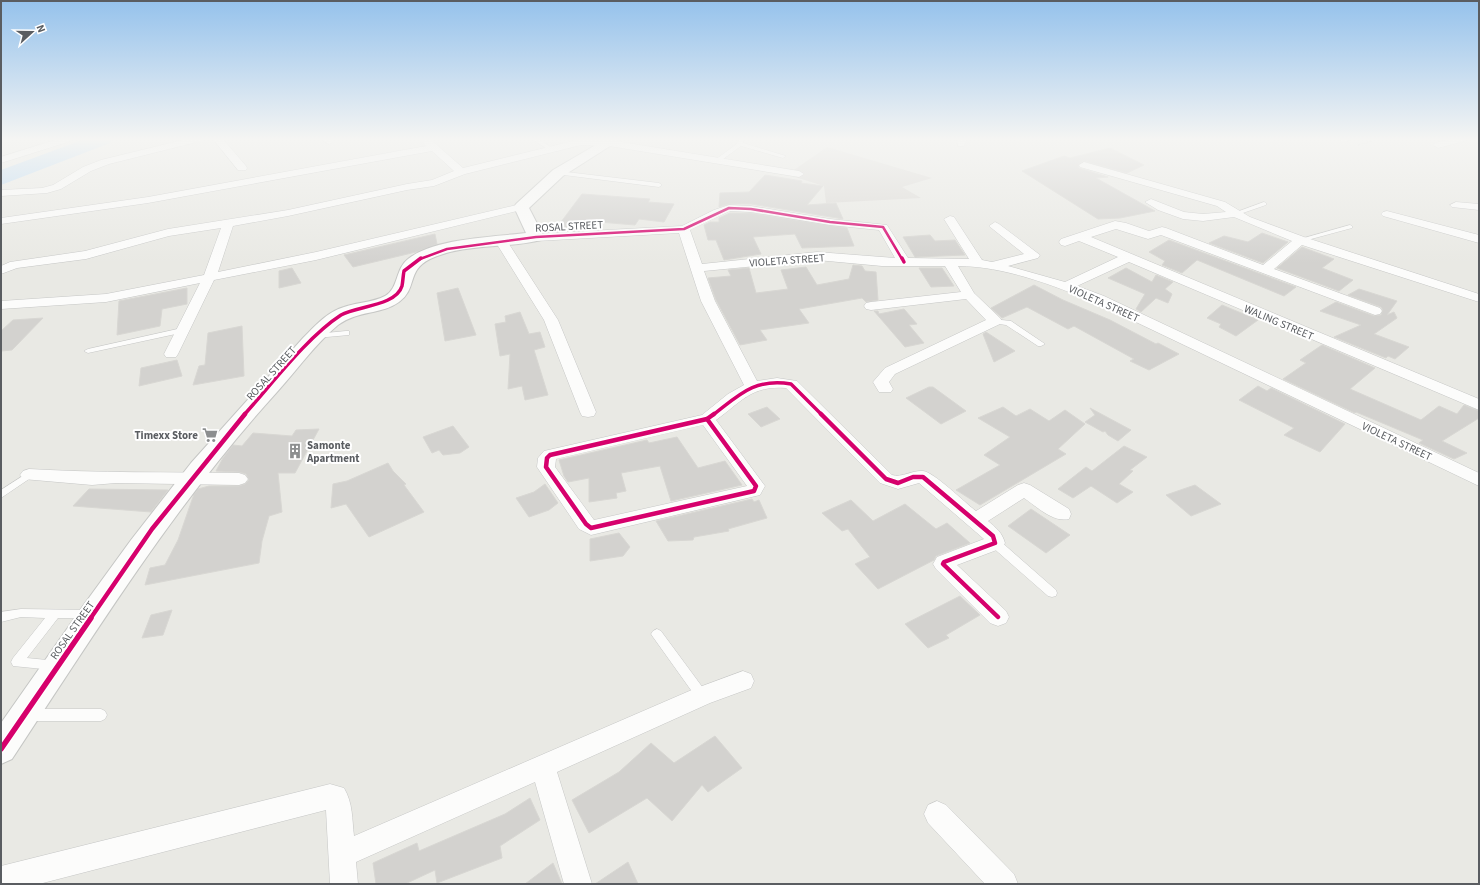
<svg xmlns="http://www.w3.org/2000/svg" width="1480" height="885" viewBox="0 0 1480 885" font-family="'Source Sans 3',sans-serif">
  <rect width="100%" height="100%" fill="#e9e9e4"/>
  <path fill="#dcdad6" d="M827,147L932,178L902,187L921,198L826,203L824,186L795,177L794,170Z"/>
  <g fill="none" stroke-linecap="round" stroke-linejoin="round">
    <path fill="#b9d8f2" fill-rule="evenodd" d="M85,139H113L110,143L1,185V170Z"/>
  </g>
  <g fill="#d3d2cf" stroke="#d8d7d3">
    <path d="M1110,148L1144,165L1127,173L1084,161L1078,164L1079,168L1108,177L1096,178L1155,211L1120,218L1098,219L1022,171L1064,156L1070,158Z"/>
    <path d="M765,175L802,181L801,183L823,186L807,205L836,203L843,219L751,204H729L719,207L720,193L749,192Z"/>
    <path d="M582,194L650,199L648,202L674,204L664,222L639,219L635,225L587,221L574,230L558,226Z"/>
    <path d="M730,213H751L847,228L854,246L802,248L795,234L753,237L761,254L724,260L716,240H708L704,225L710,222H719V218Z"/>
    <path d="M1262,233L1288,242L1263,263L1209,243L1224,236L1248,242Z"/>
    <path d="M435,234L437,244L416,252L353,267L344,255Z"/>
    <path d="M930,235L935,241L955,240L965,255L915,257L903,237Z"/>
    <path d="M1169,240L1296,287L1284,296L1197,260L1182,273L1162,265L1165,261L1149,252Z"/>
    <path d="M1302,247L1334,259L1322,268L1353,280L1339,291L1277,268Z"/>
    <path d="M853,265L862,266L865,271L876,272L878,300L866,302L862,298L799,309L809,323L760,330L767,340L740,345L716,300L708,278L731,276L728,270L749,268L756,293L788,289L781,270L806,267L817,285L849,279Z"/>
    <path d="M292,268L301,283L279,288V271Z"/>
    <path d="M919,268H942L954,286L931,287Z"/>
    <path d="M1126,268L1152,282L1156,275L1173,282L1165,289L1172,294L1168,303L1156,298L1141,312L1136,309L1145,294L1108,278Z"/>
    <path d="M1034,285L1063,300L1110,320L1156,344L1158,343L1179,354L1149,370L1130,361L1134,359L1074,326L1068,329L1027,307L1002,318L991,308Z"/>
    <path d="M187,288V304L162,309L160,326L117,335L119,301Z"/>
    <path d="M458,288L476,335L445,341L437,293Z"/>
    <path d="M1359,289L1397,301L1387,315L1394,312L1397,318L1374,334L1409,347L1395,359L1388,356L1386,358L1334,337L1361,325L1320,311L1336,302L1374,316L1381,315L1383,310L1381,307L1348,295Z"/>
    <path d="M1222,305L1258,320L1236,336L1219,327L1221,324L1207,318Z"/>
    <path d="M904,309L917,324L909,325L924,343L905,347L874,311H878L879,314Z"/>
    <path d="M520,312L529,334L540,332L545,347L534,350L548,395L525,400L522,386L508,389L510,354L500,356L495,324L506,322L505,316Z"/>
    <path d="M43,318L12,350L1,351V331L13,320Z"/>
    <path d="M242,326L244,376L193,385L199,366L205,365L208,333Z"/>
    <path d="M986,332L1015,351L994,362L983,334Z"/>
    <path d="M1322,345L1375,368L1350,389L1421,420L1439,406L1457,414L1464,405L1479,411V418L1442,441L1467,453L1454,459L1419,443L1423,440L1356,412L1355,413L1283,379L1306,363L1300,360Z"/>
    <path d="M177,360L182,376L139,386L141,368Z"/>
    <path d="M1258,386L1267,391L1271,388L1345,424L1320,452L1284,435L1294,428L1239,400Z"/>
    <path d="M929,387H933L966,411L941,424L906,398Z"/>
    <path d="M767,407L780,419L761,427L748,414Z"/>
    <path d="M1003,407L1016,416L1030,409L1049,421L1065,410L1085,424L1058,449L1066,454L980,505L956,490L1000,465L984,455L1010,437L978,418Z"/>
    <path d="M1090,408L1131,430L1118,441L1108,435L1105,431L1103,432L1085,422L1095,415Z"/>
    <path d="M453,426L469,447L460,453L443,455L439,450L432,453L423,437Z"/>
    <path d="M319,429L295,473H278L282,512L269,516L262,541L259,563L145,585L150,568L165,565L178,540L194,494L198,489L209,486H239L245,484L249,480L246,474L239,472L216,471L223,458L233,445L242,446L253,433L292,436L296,430Z"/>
    <path d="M677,437L698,468L725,461L742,485L671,501L660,466L621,473L626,491L616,493L617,498L589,502V478L568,482L564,476L559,460L647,440L649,443Z"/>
    <path d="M1124,446L1147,457L1130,470L1133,471L1119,484L1133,492L1117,503L1091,486L1073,498L1058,489L1086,467L1092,471Z"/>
    <path d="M388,463L393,471L406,484L404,485L424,512L369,537L346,504L331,508L333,484L347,481Z"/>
    <path d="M545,484L558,503L549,510L529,517L516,498L534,492Z"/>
    <path d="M1195,485L1221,504L1191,516L1166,495Z"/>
    <path d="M89,489L168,490L151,512L73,506Z"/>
    <path d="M752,499L754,502L759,500L767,518L728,529L729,531L694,537L693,540L668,541L656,521Z"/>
    <path d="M851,500L873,521L905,504L936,529L947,523L970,543L936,556L934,560L878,589L855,564L870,557L848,529L842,531L822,513Z"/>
    <path d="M1031,509L1070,535L1046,553L1008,526Z"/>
    <path d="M619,533L630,547L623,556L590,561V539Z"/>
    <path d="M960,596L980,615L946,635L949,638L928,648L905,624Z"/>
    <path d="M172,610L163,635L142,638L151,615Z"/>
    <path d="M715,736L742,768L708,792L702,785L672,821L647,798L589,833L572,800L619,772L651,743L674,763Z"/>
    <path d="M530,798L540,820L500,846L502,858L437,883L435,870L405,884H376L373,863L417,843L419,851L505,814Z"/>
    <path d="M628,862L638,884H595Z"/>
    <path d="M553,863L562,884H525Z"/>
  </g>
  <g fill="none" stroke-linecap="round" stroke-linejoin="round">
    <defs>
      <g id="lane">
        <path d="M532,139H538L554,149L549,150Z"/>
        <path d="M739,139H743V143L786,156L783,158L741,146L719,162H715V160L738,143Z"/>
        <path d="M1344,139H1351L1345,142H1341V140Z"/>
        <path d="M558,171L659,183L662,185L659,187L556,174V172Z"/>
        <path d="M1264,202L1266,203V205L1237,215L1234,213Z"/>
        <path d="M1350,225L1352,226V228L1300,242L1297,240Z"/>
        <path d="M992,319L1011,321L1045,344L1041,346H1038L1006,325L992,323Z"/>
        <path d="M182,328H185V332L88,353L84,351L88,349Z"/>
        <path d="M346,331H349V335L316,338L312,336L316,334Z"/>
        <path d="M29,472L34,475L32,477L1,498V490Z"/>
        <path d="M995,539L999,540L1056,590L1057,593L1056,596L1052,597L1048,596L991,546L990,543L991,540Z"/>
        <path d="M21,609L89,610L93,611L95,614L93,617L89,618H58L27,658L57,661L59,665L57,669L53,670L13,666L11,662L13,658L45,618L21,617L1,622V612Z"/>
        <path d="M657,629L661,631L706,692L708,696L706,700L702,701L698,700L653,637L651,634L653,631Z"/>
        <path d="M30,709H101L105,711L107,715L105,719L101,721H30L26,719L24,715L26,711Z"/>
      </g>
      <g id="street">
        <path d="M58,139H73L71,141L1,163V157Z"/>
        <path d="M187,139H203L201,141L109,164L91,171L61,189L47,193L1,196V190L42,188L53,185L83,167L101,160Z"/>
        <path d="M213,139H223L246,166L247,168L246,170H238Z"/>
        <path d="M321,139H332L334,141L329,144Z"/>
        <path d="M421,139H430L463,168L581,139L609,140L799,171L804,174L799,177L609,146L581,145L465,174L434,186L407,190L288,216L233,226L218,272L316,252L521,204L527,207L525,209L316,260L214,280L178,354L176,357H166L164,354L200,283L106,302L1,309V301L106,294L204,275L221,228L169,236L86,259L17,268L1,274V266L10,262L85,251L168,229L288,210L407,184L432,180L454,171L432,151L148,203L1,224V218L148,197L426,146Z"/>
        <path d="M957,139H967L964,146H958Z"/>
        <path d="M1451,139H1467L1465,141L1438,148L1433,145L1435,143Z"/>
        <path d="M1084,162L1225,202L1250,217L1304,237L1479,294V302L1302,245L1274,269L1380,308L1382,311L1380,314L1375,315L1161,235L1148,239L1116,229L1091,237L1479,399V410L1129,262L1077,286L1104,296L1479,473V486L1094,302C1053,285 1003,266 958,266L974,293L1000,318L1002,321L1000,324L895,374L889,382L893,389L891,392H879L873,382L885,368L986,320L966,299L871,310L866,309L864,306L866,303L871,302L961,292L945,266H882L817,260L704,271L715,301L757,381L777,378L797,381L892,475C902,478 912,470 923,471C934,472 965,503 976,511L1018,485L1024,483L1030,485L1069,509L1071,514L1069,519C1053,523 1036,506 1024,498L988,521C996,528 1002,532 1005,543L1002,548L957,565L1006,611L1009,617L1006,623L998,626L990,623L936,569L933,564L937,557L984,539L919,483L898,489L880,483L786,388C752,385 741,402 716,420L765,486L760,495L591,535L579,529L537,467L538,458L544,451L702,415L728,394L744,385L701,301L679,233L536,241L530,237L532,234L682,226L714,210L729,205L751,206L830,219L887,225L908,258L969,259L944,219L950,216L954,217L982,260L992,262L1024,254L989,226L995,222L999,224L1040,255L1038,258L1008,266L1065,282L1118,257L1079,241L1065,246L1061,245L1059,242L1061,239L1115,221L1126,223L1149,231L1162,227L1166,228L1263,265L1292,241L1234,217L1203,221L1183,219L1158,210L1145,202L1151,199L1184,212L1203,214L1226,212L1217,206L1080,167L1079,165ZM730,211L751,212L830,225L879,230L895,258L817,252L702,264L690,230ZM703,425L747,486L594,520L555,467L556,459Z"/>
        <path d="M1456,202L1479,204V210L1452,207L1450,205Z"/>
        <path d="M1387,211L1479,235V243L1383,216L1381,214L1383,212Z"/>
        <path d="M501,237L507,241L558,320L596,412L594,416L588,417L582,416L580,412L544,320L495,241Z"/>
        <path d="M29,469C99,473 169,472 239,473L245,475L248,479L245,483L239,485L116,483L92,485L23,479L20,475L23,471Z"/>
        <path d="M743,671L751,674L754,681L751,688L710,703L557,772L592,884H564L535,782L356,862L358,884H330L326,810L39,884H1V866L330,784L344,788C353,803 352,819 354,836L694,689Z"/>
        <path d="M937,801L946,805L1014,874L1018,884H985L928,823L924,814L928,805Z"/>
      </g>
      <path id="secondary" d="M606,139H621L563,176L529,208L544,237L541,240C505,249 465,243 430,259C406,271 418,288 399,302C381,315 358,310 338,325C315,344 297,370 277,392C175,504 95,633 12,759L1,764V723L83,606L131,540L191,463L303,338C315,326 327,312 344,307C357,302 372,303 385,296C399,288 395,269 408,259C434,238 494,237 526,233L514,207L516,204L553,170Z"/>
    </defs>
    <use href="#lane" stroke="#c6c7c6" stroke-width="1"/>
    <use href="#street" stroke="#c6c7c6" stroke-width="1"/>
    <use href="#secondary" stroke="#c5c6c4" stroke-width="2"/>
    <path stroke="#c7cbc9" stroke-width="1.5" stroke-dasharray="2.5 1.5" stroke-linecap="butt" d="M1358,145L1378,139"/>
    <use href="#lane" fill="#fcfcfb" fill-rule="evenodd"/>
    <use href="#street" fill="#fcfcfb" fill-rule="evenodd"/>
    <use href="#secondary" fill="#fcfcfb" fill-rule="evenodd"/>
    <defs>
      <path id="cycleway-far3" d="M420,259L447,249L536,237L684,229L729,208L751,209L830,222L883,227L902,259"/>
      <g id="cycleway-far2">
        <path d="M902,258L904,262"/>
        <path d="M244,415C272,384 307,337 341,315C357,306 396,306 402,286C403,281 403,276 404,271L421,258"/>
        <path d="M713,415C739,395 754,378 791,384L822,415"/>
      </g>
      <g id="cycleway-far1">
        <path d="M821,414L886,479L898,483L913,477H923L993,536L995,543L944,562L943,564L998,617"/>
        <path d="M707,419L756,486L754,491L591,528L586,524L546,467L547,458L550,455Z"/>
        <path d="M707,419L714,414"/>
        <path d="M90,619L152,529L245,414"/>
      </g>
      <path id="cycleway" d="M1,749L91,618"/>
    </defs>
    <use href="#cycleway-far3" stroke="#fff" stroke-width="4"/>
    <use href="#cycleway-far2" stroke="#fff" stroke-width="5.5"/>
    <use href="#cycleway-far1" stroke="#fff" stroke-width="7"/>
    <use href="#cycleway" stroke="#fff" stroke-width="8"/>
    <use href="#cycleway-far3" stroke="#d6006c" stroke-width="2.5"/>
    <use href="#cycleway-far2" stroke="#d6006c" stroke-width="3.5"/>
    <use href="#cycleway-far1" stroke="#d6006c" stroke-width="4.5"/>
    <use href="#cycleway" stroke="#d6006c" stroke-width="5.5"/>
  </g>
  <linearGradient id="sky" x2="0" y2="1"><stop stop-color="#95c2ec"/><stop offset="0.53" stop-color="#f5f5f3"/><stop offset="1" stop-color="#f5f5f3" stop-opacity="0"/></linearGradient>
  <rect width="1480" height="263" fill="url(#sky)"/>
  <defs>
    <symbol id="supermarket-bare" viewBox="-9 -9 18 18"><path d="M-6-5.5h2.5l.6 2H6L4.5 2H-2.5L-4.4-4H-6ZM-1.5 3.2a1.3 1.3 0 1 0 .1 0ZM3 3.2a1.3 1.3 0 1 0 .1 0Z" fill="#8c8e8f" stroke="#fff" stroke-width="2.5" paint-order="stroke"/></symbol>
    <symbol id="building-bare" viewBox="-9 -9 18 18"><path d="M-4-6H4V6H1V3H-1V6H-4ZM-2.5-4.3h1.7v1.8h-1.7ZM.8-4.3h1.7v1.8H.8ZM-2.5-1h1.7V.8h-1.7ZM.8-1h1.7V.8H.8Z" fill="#8c8e8f" stroke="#fff" stroke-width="2.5" paint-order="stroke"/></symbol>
  </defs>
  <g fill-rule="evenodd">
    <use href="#supermarket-bare" x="199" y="424" width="22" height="22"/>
    <use href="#building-bare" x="284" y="440" width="22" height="22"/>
  </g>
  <g text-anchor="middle" stroke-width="4" stroke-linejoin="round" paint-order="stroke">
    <g font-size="11" fill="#5a5d61" stroke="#fff">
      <text transform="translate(569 226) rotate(-3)" y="4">ROSAL STREET</text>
      <text transform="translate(787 260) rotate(-4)" y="4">VIOLETA STREET</text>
      <text transform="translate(1104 303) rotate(24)" y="4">VIOLETA STREET</text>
      <text transform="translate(1279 322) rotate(23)" y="4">WALING STREET</text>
      <text transform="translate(271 373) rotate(-48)" y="4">ROSAL STREET</text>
      <text transform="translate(1397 441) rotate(25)" y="4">VIOLETA STREET</text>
      <text transform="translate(72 630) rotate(-55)" y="4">ROSAL STREET</text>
    </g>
    <g font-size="11" font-weight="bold" fill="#5a5d61" stroke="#fff" text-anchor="end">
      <text x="198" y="439">Timexx Store</text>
      <text x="307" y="449" text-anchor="start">Samonte<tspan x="307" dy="13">Apartment</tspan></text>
    </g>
  </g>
  <rect width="1480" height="885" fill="none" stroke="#5a5d61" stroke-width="4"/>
  <g transform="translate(32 32) rotate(69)" stroke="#ffffff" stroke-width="3" paint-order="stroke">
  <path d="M0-3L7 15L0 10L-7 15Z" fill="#5a5d61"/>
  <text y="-6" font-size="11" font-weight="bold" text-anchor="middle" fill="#5a5d61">N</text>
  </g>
</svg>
